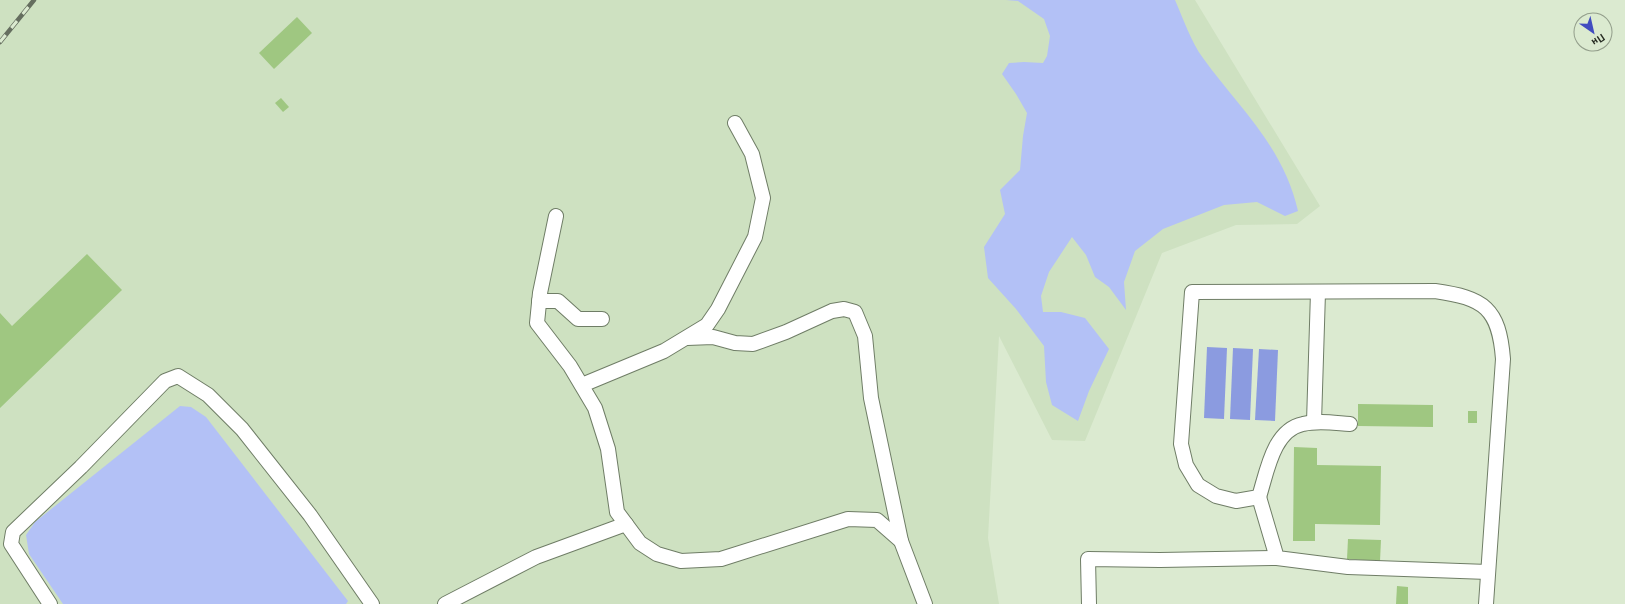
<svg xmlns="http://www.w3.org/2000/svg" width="1625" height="604" viewBox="0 0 1625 604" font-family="'Alegreya Sans',sans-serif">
  <rect width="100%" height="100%" fill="#dbead0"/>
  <path fill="#cee1c1" d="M0,0H1195L1320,206L1297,224L1236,225L1162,253L1085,441L1052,440L999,336L988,538L999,604H0Z"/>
  <g fill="#b3c1f6">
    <path d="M1006,0H1175C1183,18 1191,42 1203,58C1239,108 1284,147 1298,211L1285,216L1257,202L1224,205L1163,229L1135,251L1124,282L1126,310L1109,287L1095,277L1086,255L1072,237L1049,272L1041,296L1043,312H1061L1085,318L1109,349L1089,391L1078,421L1052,405L1046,382L1044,346L1016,309L988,278L984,247L1005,214L1000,190L1020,170L1023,136L1027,113L1016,94L1002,74L1009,63L1024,62L1043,63L1047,56L1050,36L1044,19L1018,1Z"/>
    <path d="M180,406L191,407L206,417L348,601L346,604H63L29,554L26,535L35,522Z"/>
  </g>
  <g fill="#8b9be0">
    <path d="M1207,347L1227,348L1224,419L1204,418Z"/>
    <path d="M1233,348L1253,349L1250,420L1230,419Z"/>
    <path d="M1259,349L1278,350L1275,421L1255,420Z"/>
  </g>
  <g fill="#9fc781">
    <path d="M297,17L312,33L274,69L259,53Z"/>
    <path d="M281,98L289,107L283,112L275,103Z"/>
    <path d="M87,254L122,290L0,408V313L12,326Z"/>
    <path d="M1358,404L1433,405V427L1358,426Z"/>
    <rect x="1468" y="411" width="9" height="12"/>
    <path d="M1294,447L1317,448V465L1381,466L1380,525L1315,524V541H1293Z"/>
    <path d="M1348,539L1381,540L1380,561L1347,559Z"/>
    <path d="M1397,586L1408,587V604H1396Z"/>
  </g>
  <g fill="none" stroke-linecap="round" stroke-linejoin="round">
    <defs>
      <g id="minor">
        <path d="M556,216L540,293L537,323L570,366L595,408L608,449L617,512L640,543L657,554L681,561L721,559L848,519L877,520L901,541L925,604"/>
        <path d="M539,301H558L578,319H602"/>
        <path d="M687,338L713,337L735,343L753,344L786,332L832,311L844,309L855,312L865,336L871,398L901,541"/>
        <path d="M582,385L664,351L707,325L718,309L755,237L763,198L752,154L735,123"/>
        <path d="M1314,422L1318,292"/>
        <path d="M1350,424C1335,423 1318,420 1303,424C1273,430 1267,472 1259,497L1236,501L1216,496L1198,485L1186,465L1181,444L1192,292L1435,291C1484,298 1499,308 1503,359L1486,604"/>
        <path d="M1259,497L1277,558L1348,567L1488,572"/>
        <path d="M50,604L11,544L13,532L81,467L165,381L178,376L208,395L242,429L310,515L372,604"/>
        <path d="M445,604L536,557L626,524"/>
        <path d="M1089,604L1088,559L1160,560L1277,558"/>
      </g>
    </defs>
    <use href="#minor" stroke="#6f7d66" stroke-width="16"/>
    <use href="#minor" stroke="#fff" stroke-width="14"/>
    <defs>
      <path id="rail" d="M0,42L34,0"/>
    </defs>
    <use href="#rail" stroke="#656e5f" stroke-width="4.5"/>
    <use href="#rail" stroke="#dbead0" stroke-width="3" stroke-dasharray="9" stroke-linecap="butt"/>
  </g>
  <g transform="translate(1593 32) rotate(146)"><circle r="19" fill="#dbead0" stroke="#939e8b"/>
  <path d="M0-3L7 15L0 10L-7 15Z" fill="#414cc0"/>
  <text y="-6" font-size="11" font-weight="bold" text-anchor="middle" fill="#272c23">Пн</text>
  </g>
</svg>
